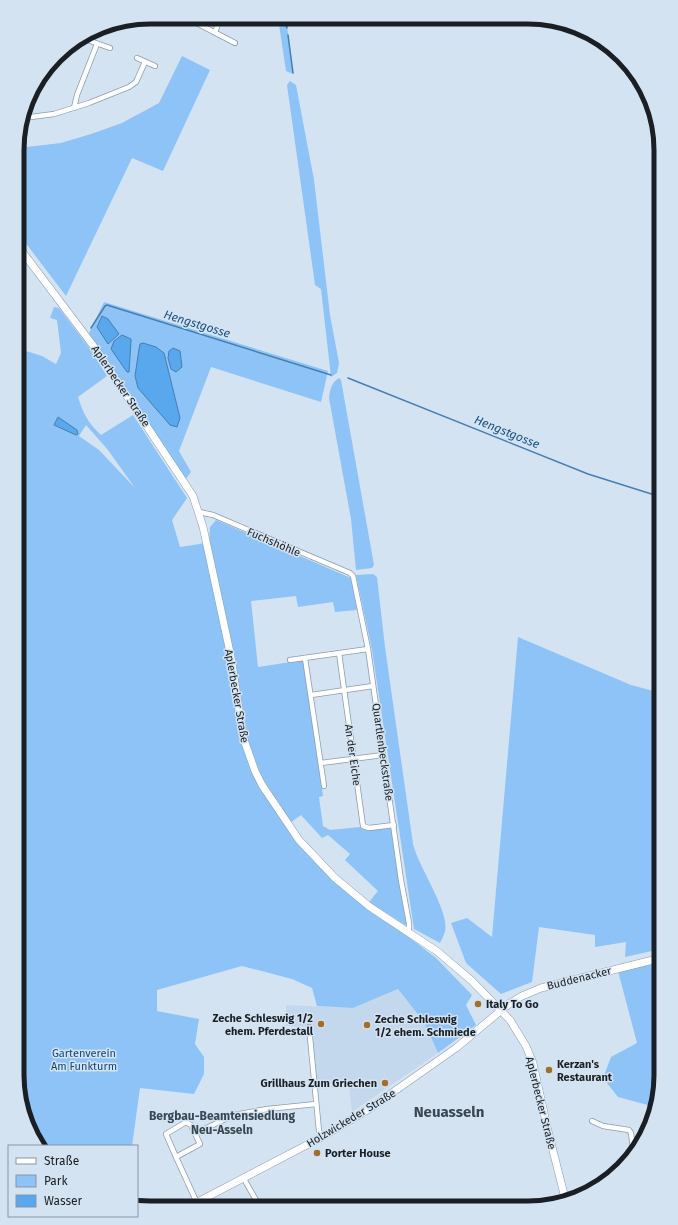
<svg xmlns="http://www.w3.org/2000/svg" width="678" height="1225" viewBox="0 0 678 1225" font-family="'Fira Sans',sans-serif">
  <rect width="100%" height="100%" fill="#d4e3f2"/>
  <path fill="#c4d8ed" d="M398,989L424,1022L438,1053L352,1112L349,1086L319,1089L315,1093L309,1027L286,1026V1005L353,1008Z"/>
  <g fill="#8dc3f7" fill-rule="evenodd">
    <path d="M278,18H286L293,74L286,71Z"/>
    <path d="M182,56L210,70L163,171L132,158L66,296L18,233V148L61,143L91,134L122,123L159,103Z"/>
    <path d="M290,81L296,85L314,180L330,315L339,363L337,373L331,377L321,289L315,285L287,85Z"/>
    <path d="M104,302L328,371L321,402L211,367L179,451L191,472L185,480L89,333Z"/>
    <path d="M54,307L59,308L90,349L107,376L78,397C83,413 88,423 101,435L133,415L187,498L172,520L180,547L206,543L250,760L299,841L388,921L436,958L472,995L466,1005L476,1025L438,1053L424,1022L398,989L353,1008L317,1006L312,988L292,979L242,966L157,990V1011L199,1019L195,1044L204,1057V1074L194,1094L140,1088L132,1146H39L24,1118L17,1075L18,384L26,351L42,356L56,364L61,353L57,320L50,318ZM86,425L108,450L135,488L99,450L79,436Z"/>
    <path d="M339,378L341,380L374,565L372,568L356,570L351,519L329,398C330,390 331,383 339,378Z"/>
    <path d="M216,520L351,578L357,610L335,612L333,602L298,607L296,596L251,601L258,667L304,660L323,796L319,797L323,826L330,830L360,827L369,830L392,828L396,862L407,924L405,925L369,902L378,891L345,860L350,854L328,835L322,838L301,815L290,823L261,776L254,761L245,731L232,649L209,543L210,527Z"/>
    <path d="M373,574L377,577L385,647L413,844C418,866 450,912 445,931C444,935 442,939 440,943L414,929L372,650L356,575Z"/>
    <path d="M518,637L631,685L661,693V949L625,957L626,942L595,947V935L539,927L532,982L501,994L466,963L451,923L467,918L492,937Z"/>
    <path d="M661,963V1084L655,1107L618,1097L603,1078L611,1057L637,1043L618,971Z"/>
  </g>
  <g fill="#59a7ed" stroke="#467eb1">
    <path d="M102,316L108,319L119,334L108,344L97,327Z"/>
    <path d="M122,335L131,339V341L129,372H127L111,349L114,341Z"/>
    <path d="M143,343L156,347L164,353L180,418L177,427L170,425L138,388L135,376L139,349L140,344Z"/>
    <path d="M173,348L180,351L182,367L176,372L171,369L168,358L169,351Z"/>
    <path d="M58,417L77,430L78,434L76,435L54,425Z"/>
  </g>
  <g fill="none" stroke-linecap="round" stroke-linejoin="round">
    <g stroke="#467eb1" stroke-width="1.5">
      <path d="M285,18L287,28"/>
      <path d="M288,35L293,73"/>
      <path d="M91,328L105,306L107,305L331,375"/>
      <path d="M348,378L588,474L661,497"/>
    </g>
    <defs>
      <g id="minor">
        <path d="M185,17L235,43"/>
        <path d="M215,32L221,17"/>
        <path d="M82,38L110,48"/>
        <path d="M137,58L155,66"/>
        <path d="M74,108L77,95L97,44"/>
        <path d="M23,118L54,114L89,103L129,87L136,82L145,62"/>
        <path d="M199,512L213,515L350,573L353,576L368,649L401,880L409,923V928L407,932"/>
        <path d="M339,653L363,826L369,828L394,825"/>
        <path d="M305,658L324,786"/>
        <path d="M290,660L368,649"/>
        <path d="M311,695L373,686"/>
        <path d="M321,763L383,755"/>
        <path d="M309,1027L319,1131L322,1137"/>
        <path d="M592,1121L603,1126L629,1130L631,1133L634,1156"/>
        <path d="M186,1122L191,1125L200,1144L176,1157L166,1134Z"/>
        <path d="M196,1133L234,1115L267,1109L316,1104"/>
        <path d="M176,1157L197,1203"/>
        <path d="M244,1179L260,1207"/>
        <path d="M339,1207L359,1203L374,1208"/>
      </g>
      <g id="secondary">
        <path d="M18,246L95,348L193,496L203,527L208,550L231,657L243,737L255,771L262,785L299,840L335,878L370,907L438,952L472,981L510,1020L526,1046L533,1063L548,1131L566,1202"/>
        <path d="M188,1207L322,1137L369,1109L456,1048L510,1003L522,996L541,988L661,958"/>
      </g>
    </defs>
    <use href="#minor" stroke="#8d9caa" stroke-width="6"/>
    <use href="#secondary" stroke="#8d9caa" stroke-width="8"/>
    <use href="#minor" stroke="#fff" stroke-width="4.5"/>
    <use href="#secondary" stroke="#fff" stroke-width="7"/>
  </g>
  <g fill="#a46d28" stroke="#d4e3f2" stroke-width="1.5">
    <circle cx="478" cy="1004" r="4"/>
    <circle cx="321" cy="1024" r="4"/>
    <circle cx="367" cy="1025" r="4"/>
    <circle cx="549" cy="1070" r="4"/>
    <circle cx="385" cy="1083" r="4"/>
    <circle cx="317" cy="1153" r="4"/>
  </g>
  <g text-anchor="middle" stroke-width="3" stroke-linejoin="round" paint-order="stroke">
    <g font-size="11" fill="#191f24" stroke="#d4e3f2">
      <text transform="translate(121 386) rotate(56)" y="4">Aplerbecker Straße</text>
      <text transform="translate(274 542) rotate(23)" y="4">Fuchshöhle</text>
      <text transform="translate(237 696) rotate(80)" y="4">Aplerbecker Straße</text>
      <text transform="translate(383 752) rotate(82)" y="4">Quartlenbeckstraße</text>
      <text transform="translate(353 755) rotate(82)" y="4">An der Eiche</text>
      <text transform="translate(579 978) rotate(-14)" y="4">Buddenacker</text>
      <text transform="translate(541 1103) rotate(76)" y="4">Aplerbecker Straße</text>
      <text transform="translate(351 1118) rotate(-31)" y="4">Holzwickeder Straße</text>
    </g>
    <g font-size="11" font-weight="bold" fill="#191f24" stroke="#d4e3f2" text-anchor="start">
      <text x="486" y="1008">Italy To Go</text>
      <text x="313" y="1022" text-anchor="end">Zeche Schleswig 1/2<tspan x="313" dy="13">ehem. Pferdestall</tspan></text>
      <text x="375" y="1023">Zeche Schleswig<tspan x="375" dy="13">1/2 ehem. Schmiede</tspan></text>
      <text x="557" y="1068">Kerzan's<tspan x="557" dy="13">Restaurant</tspan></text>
      <text x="377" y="1087" text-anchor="end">Grillhaus Zum Griechen</text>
      <text x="325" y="1157">Porter House</text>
    </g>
    <g font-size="11" fill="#0e4775" stroke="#d4e3f2">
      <text x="84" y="1057">Gartenverein<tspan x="84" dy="13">Am Funkturm</tspan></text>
    </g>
    <g font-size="12" font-style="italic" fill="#1b5280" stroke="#d4e3f2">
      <text transform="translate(197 324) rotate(17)" y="4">Hengstgosse</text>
      <text transform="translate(507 432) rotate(22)" y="4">Hengstgosse</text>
    </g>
    <g font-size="12" font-weight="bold" fill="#3a4753" stroke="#d4e3f2">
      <text x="222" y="1120">Bergbau-Beamtensiedlung<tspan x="222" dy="14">Neu-Asseln</tspan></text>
    </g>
    <g font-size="15" font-weight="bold" fill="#3a4753" stroke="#d4e3f2">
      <text x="449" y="1117">Neuasseln</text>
    </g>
  </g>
  <path d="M0 0H678V1225H0ZM150 24H528A126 126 0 0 1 654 150V1075A126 126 0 0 1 528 1201H150A126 126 0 0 1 24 1075V150A126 126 0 0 1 150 24Z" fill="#d4e3f2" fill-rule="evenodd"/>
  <path fill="none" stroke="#191f24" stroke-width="5" d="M150 24H528A126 126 0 0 1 654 150V1075A126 126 0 0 1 528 1201H150A126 126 0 0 1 24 1075V150A126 126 0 0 1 150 24Z"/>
  <rect x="8" y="1145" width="130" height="72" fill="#d4e3f2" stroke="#8995a0"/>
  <rect x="16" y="1158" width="20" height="6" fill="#ffffff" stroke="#8995a0"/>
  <text x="44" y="1165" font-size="12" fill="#191f24">Straße</text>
  <rect x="16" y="1175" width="20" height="12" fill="#8dc3f7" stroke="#8995a0"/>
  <text x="44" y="1185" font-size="12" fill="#191f24">Park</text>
  <rect x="16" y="1195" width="20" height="12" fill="#59a7ed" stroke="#8995a0"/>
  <text x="44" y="1205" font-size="12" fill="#191f24">Wasser</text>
</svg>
